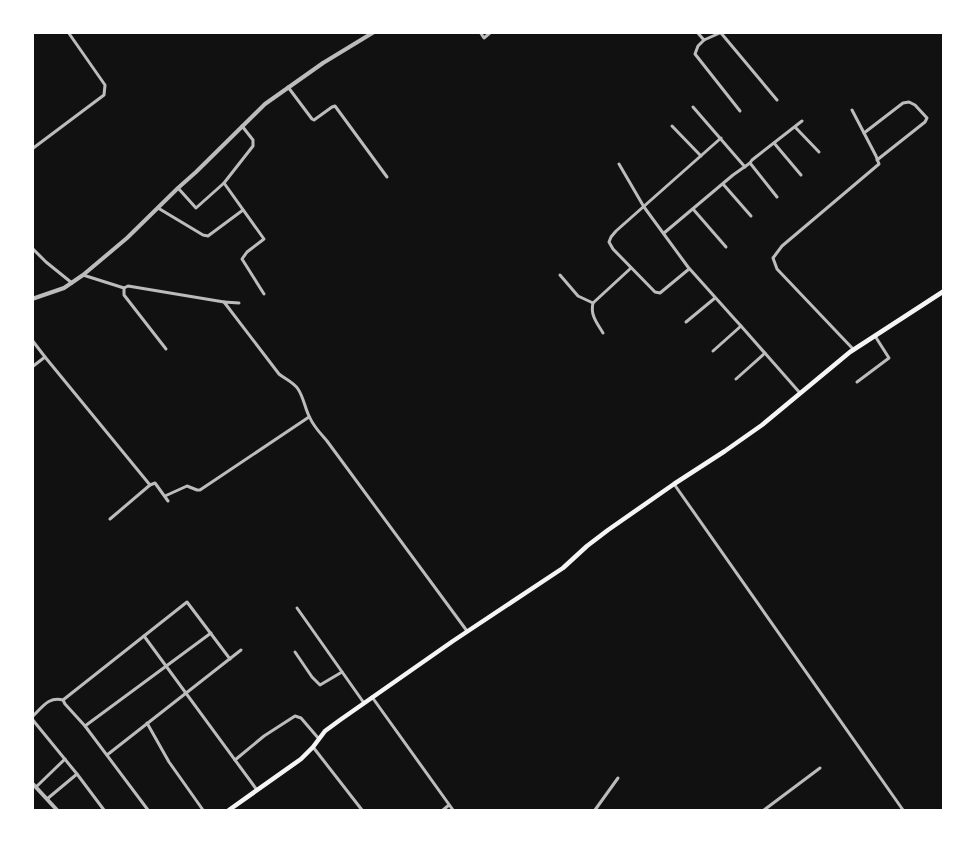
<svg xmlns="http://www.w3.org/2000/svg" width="976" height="843" viewBox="0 0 976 843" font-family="'IBM Plex Sans',sans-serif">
  <rect width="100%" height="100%" fill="#111"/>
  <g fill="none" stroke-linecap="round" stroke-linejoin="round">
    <g stroke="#bcbcbc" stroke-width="3">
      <path d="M480,32L484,38L491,32"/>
      <path d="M697,32L704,40L722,32"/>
      <path d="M721,33L777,100"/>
      <path d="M704,40L698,46L695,54L740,111"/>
      <path d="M288,87L312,119L314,120L332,107L335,106L387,177"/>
      <path d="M693,107L745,167"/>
      <path d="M852,110L876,156L879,164L782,246L773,258L777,269L854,350"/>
      <path d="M672,126L701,156"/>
      <path d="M795,127L819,152"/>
      <path d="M864,133L903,103L909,102L915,105L927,118L925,122L877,160"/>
      <path d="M774,143L801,175"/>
      <path d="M32,149L104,95L105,85L68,32"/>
      <path d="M750,163L777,197"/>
      <path d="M619,164L644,207L688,267L731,315L741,326L800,393"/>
      <path d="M224,183L264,239L247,252L242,259L264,294"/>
      <path d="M723,184L751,216"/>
      <path d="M178,188L196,208L224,183L253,146V140L242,126"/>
      <path d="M158,208L203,235L208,236L243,210"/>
      <path d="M693,209L726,247"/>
      <path d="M664,233L733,175L750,163L752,160L802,121"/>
      <path d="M32,248L46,262L72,283"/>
      <path d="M689,269L660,293L655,292L613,249L609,242L611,237L616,231L721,138"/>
      <path d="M83,275L124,288L128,286L224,302"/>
      <path d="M560,275L578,296L593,303L631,268"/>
      <path d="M124,288V295L166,349"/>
      <path d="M239,303L224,302L279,374C285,379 293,382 298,389C304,398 305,409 310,418C314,427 321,434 327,441L467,631"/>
      <path d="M593,303C590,315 597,323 603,333"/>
      <path d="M686,322L715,298"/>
      <path d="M32,340L45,357L150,485"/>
      <path d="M713,351L741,326"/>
      <path d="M32,367L45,357"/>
      <path d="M736,379L765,353"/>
      <path d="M857,382L889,358L875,336"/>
      <path d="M674,484L903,810"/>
      <path d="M165,496L187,486L197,490H200L309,417"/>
      <path d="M110,519L150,485L155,483L168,501"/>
      <path d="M297,608L364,703"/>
      <path d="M144,636L257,790"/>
      <path d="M295,652L312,677L320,685L342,672"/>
      <path d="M372,697L453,810"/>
      <path d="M63,700L187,602L230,659"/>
      <path d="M32,717C42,708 48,696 63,700L65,704L85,726L148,810"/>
      <path d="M32,719L77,774L104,810"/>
      <path d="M147,723L169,762L203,810"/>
      <path d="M85,726L211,633"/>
      <path d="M313,747L362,810"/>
      <path d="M107,755L241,650"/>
      <path d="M235,760L264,736L295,716L301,718L319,739"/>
      <path d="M36,787L65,759"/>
      <path d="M47,799L77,774"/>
      <path d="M443,810L449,805"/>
      <path d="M595,810L618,778"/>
      <path d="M764,810L820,768"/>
    </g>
    <g stroke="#bcbcbc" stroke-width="4">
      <path d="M32,299L64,288L83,275L127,238L178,188L196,172L265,104L323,63L374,32"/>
      <path d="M32,783L57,810"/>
    </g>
    <path stroke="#f5f5f5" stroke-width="4.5" d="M229,810L301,759L313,747L325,731L340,720L453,641L563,568L587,546L608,530L674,484L725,451L762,425L850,352L944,291"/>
  </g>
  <rect width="976" height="843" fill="none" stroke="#ffffff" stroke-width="68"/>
</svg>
